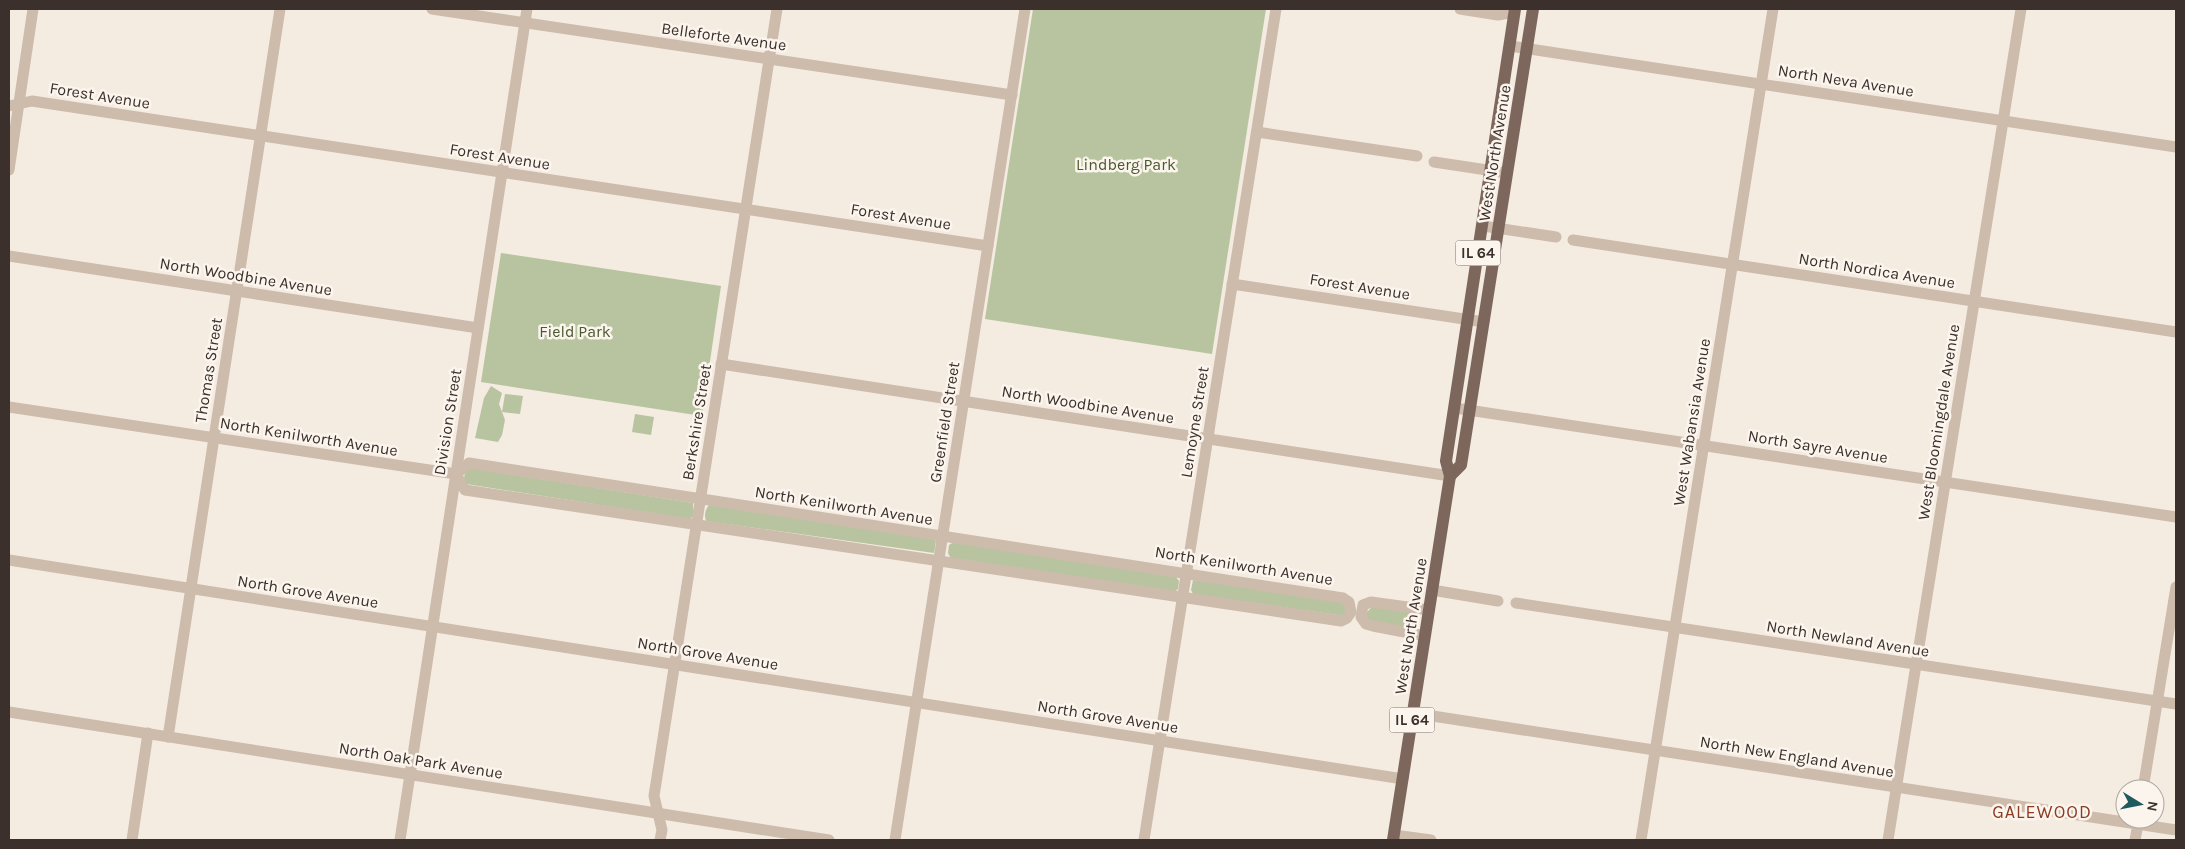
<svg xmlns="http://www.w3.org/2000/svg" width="2185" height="849" viewBox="0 0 2185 849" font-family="Karla,sans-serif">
  <rect width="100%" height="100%" fill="#f4ebe1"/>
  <g fill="#b8c4a0">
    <path d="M1033,9H1266L1212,354L985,319Z"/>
    <path d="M501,253L721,286L702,416L481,382Z"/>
    <path d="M491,386L502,393L499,404L505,420L502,435L498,442L475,438L484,398Z"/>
    <path d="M505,394L523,396L520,414L502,412Z"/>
    <path d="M635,414L654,417L651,435L632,432Z"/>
    <path d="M469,468L693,503V516L690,519L466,484L464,479L465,471Z"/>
    <path d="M709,505L933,539L936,541L934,553L706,521C704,515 705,510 709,505Z"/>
    <path d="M954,542L1175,576L1179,581L1178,589L1174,592L951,559L948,553L949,545Z"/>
    <path d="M1193,580L1343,601L1347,605L1344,616L1193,594L1191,590Z"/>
    <path d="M1373,606L1412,612L1417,615C1417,622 1416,626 1409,630L1368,620L1366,613Z"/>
  </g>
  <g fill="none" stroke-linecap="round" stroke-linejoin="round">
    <g stroke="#cdbbac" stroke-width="11">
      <path d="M432,9L1012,95"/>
      <path d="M1460,9L1498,15L1514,12"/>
      <path d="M1510,46L2176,147"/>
      <path d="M9,106L32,101L988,246"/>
      <path d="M1257,132L1417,156"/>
      <path d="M1434,162L1507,173"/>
      <path d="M9,170L33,9"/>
      <path d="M1483,226L1556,237"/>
      <path d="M1573,240L2176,332"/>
      <path d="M9,256L478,328"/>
      <path d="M1232,284L1484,322"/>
      <path d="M721,364L1450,476"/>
      <path d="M9,407L456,474L469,463L1343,598L1349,602L1351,612L1347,618L1341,621L465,490L456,474"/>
      <path d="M1455,408L2176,517"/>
      <path d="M9,560L1403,779"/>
      <path d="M1432,590L1498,601"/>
      <path d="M1516,603L2176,704"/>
      <path d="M1425,636L1373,626L1366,624L1361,617L1363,605L1371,602L1429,610"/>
      <path d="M9,712L829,840"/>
      <path d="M1413,713L2176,830"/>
      <path d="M168,737L280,9"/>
      <path d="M2143,789L2176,587"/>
      <path d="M1394,835L1431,840"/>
      <path d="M132,840L148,733"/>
      <path d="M400,840L527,9"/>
      <path d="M660,840L662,830L654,796L777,9"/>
      <path d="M895,840L1025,9"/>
      <path d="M1144,840L1276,9"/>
      <path d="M1641,840L1773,9"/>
      <path d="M1888,840L2021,9"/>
      <path d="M2135,840L2139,819"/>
    </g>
    <g stroke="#7d675c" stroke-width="12">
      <path d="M1450,476L1461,465L1533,9"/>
      <path d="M1393,840L1450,476L1446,461L1515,9"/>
    </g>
  </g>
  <g text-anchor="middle" stroke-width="5" stroke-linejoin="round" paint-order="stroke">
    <g fill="#fbf5ee" stroke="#756b66" stroke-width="1">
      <rect x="1455.5" y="240.5" width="45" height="25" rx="4"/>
      <rect x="1389.5" y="707.5" width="45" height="25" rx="4"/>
    </g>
    <g font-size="15" font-weight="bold" fill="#3b302b">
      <text x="1478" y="258">IL 64</text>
      <text x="1412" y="725">IL 64</text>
    </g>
    <g font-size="16" fill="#3b302b" stroke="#fbf5ee">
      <text transform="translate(724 36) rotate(8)" y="6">Belleforte Avenue</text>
      <text transform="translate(1846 80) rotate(9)" y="6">North Neva Avenue</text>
      <text transform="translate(100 95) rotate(9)" y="6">Forest Avenue</text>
      <text transform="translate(1494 153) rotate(-81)" y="6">West North Avenue</text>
      <text transform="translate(500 156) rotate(9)" y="6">Forest Avenue</text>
      <text transform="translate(901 216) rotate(9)" y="6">Forest Avenue</text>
      <text transform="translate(1877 270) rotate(9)" y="6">North Nordica Avenue</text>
      <text transform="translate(246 276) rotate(9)" y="6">North Woodbine Avenue</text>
      <text transform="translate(1360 286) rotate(9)" y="6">Forest Avenue</text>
      <text transform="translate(208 370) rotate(-81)" y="6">Thomas Street</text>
      <text transform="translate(1088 404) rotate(9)" y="6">North Woodbine Avenue</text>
      <text transform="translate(447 422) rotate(-81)" y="6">Division Street</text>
      <text transform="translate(696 422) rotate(-81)" y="6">Berkshire Street</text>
      <text transform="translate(944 422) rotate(-81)" y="6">Greenfield Street</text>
      <text transform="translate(1194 422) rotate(-81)" y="6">Lemoyne Street</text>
      <text transform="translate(1691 422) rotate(-81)" y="6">West Wabansia Avenue</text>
      <text transform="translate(1938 422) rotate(-81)" y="6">West Bloomingdale Avenue</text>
      <text transform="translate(309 436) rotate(9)" y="6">North Kenilworth Avenue</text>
      <text transform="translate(1818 446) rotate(9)" y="6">North Sayre Avenue</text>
      <text transform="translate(844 505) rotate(9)" y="6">North Kenilworth Avenue</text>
      <text transform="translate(1244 565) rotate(9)" y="6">North Kenilworth Avenue</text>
      <text transform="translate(308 591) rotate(9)" y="6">North Grove Avenue</text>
      <text transform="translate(1410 626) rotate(-81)" y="6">West North Avenue</text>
      <text transform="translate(1848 638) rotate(9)" y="6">North Newland Avenue</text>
      <text transform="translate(708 653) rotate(9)" y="6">North Grove Avenue</text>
      <text transform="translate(1108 716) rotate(9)" y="6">North Grove Avenue</text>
      <text transform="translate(1797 756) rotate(9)" y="6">North New England Avenue</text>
      <text transform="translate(421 760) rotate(9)" y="6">North Oak Park Avenue</text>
    </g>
    <g font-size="16" fill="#4a5a2e" stroke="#fbf5ee">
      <text x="1126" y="170">Lindberg Park</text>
      <text x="575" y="337">Field Park</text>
    </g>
    <g font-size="18" letter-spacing="1" fill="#8c3b22" stroke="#fbf5ee">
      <text x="2042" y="818">GALEWOOD</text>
    </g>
  </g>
  <rect width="2185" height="849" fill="none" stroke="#3b302b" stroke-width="20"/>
  <g transform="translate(2140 804) rotate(100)"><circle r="24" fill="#fbf5ee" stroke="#aea6a0"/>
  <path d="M0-4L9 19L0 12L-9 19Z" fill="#1f5a5e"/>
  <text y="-8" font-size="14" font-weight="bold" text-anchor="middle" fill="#3b302b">N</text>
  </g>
</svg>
